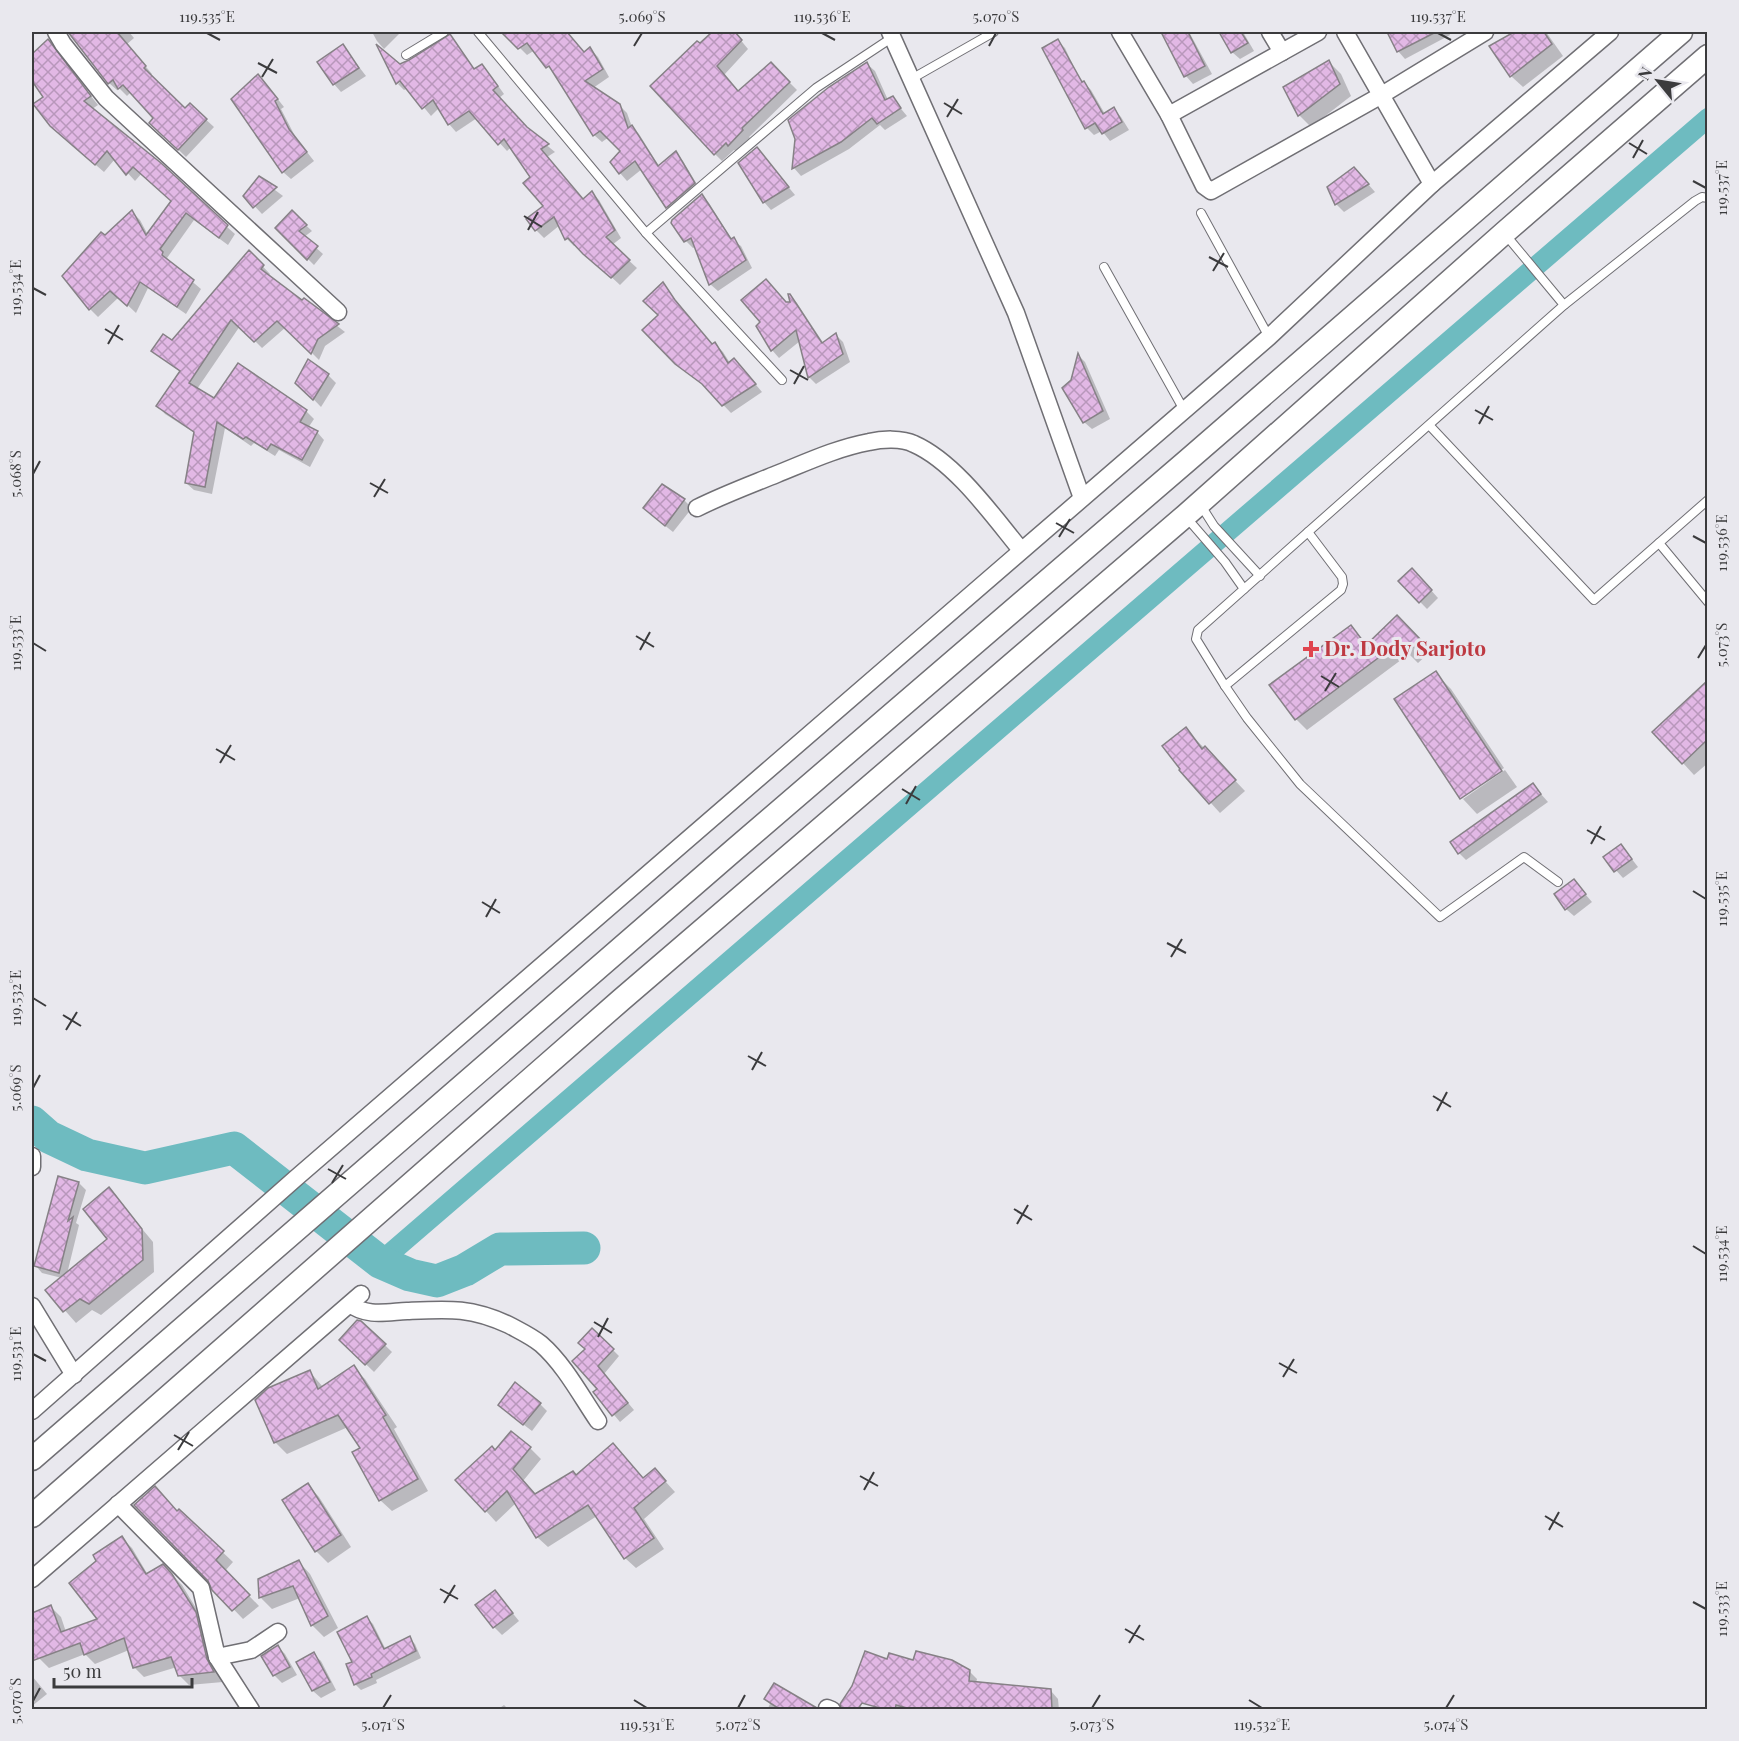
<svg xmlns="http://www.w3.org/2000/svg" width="1739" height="1741" viewBox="0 0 1739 1741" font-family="'Playfair Display',serif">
  <defs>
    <pattern id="building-cross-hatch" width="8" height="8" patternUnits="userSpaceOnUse" patternTransform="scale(1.5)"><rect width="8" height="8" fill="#e2b8e5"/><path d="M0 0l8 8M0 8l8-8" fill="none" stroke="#b897bb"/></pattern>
  </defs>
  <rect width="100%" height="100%" fill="#e9e8ee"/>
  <g fill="#0003">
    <path d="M69,32H129L134,38L127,44L152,74L150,76L185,110L190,105L214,127L186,157L158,130L155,118L131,92L127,96L119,88L117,90L109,83Z"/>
    <path d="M372,32H401L384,49L377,41Z"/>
    <path d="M504,32H556L566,33L588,59L590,49L598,57L609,77L593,88L619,105L627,113L632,127L639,134L659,166L676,153L683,161L701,191L675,214L667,207L642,169L627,181L620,173L622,151L609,137L602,142L594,135L555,75L535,50L527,55Z"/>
    <path d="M714,32H734L748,49L724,75L739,92L771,64L797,90L749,137L750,138L737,152L734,150L722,161L715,154L700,46Z"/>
    <path d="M1163,32H1189L1212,74L1193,84L1186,76Z"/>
    <path d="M1221,32H1243L1254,51L1240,59L1232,52Z"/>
    <path d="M1391,32H1449L1450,35L1405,59L1398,51L1389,33Z"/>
    <path d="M1517,32H1546L1563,56L1523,87L1511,76L1491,47Z"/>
    <path d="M450,36L475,70L482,66L489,73L504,94L499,98L528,130L555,152L547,157L583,200L592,193L599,200L621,238L612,245L637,268L620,285L577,245L574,246L567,239L560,225L544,238L536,230L528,219L545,206L532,177L511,147L507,151L477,118L456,132L449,124L439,108L431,116L408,88L404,90L398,84L407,77L397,81V83L399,66Z"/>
    <path d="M1058,41L1065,48L1078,76L1091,90L1105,114L1114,109L1121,117L1129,130L1110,141L1102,131L1094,135L1087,128Z"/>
    <path d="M48,42L98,105L92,109L235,234L228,245L194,220L167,258L170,263L201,289L186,314L148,288L136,313L119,297L98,317L90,309L105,237L132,212L140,220L148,235L172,201L142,173L135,181L115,159L104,172L60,134L45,97L32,79V56Z"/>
    <path d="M343,46L366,76L341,92L334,84Z"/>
    <path d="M1329,62L1341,74L1351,96L1311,127L1299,115L1285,88Z"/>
    <path d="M867,64L875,71L888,100L892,98L907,116L885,130L880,125L849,149L801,176L794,168L796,139Z"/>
    <path d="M265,83L284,107L281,109L296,138L314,161L291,179L283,172Z"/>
    <path d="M757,149L795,195L771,210L764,202Z"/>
    <path d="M1361,176L1375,192L1344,212L1336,204Z"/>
    <path d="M259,178L283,196L262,214L245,196Z"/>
    <path d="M701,196L709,203L732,240L741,246L752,268L718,291L710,284L696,247L693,248L686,241Z"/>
    <path d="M292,212L312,231L304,237L323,254L314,265L277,228Z"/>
    <path d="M249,252L270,274L268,276L302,302L304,300L345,332L325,346L319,360L286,327L262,348L240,326L197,389L214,400L306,411L314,419L308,428L317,432L324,440L310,467L279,450L275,456L254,443L251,446L225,428L212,494L194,490L186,483L196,434L165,414L158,406L181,372L153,350L172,342Z"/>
    <path d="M663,285L713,346L715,344L723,352L730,363L741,367L762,392L731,413L709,390L685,371L644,330L660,315Z"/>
    <path d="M790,296L797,303L824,344L836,335L843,342L850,362L816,384L809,377L800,341L779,358L772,350L758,326L786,303L792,304Z"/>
    <path d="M1079,356L1085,362L1110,419L1092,429L1084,422L1073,381Z"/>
    <path d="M328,375L336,383L321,407L297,382Z"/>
    <path d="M662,486L684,500L692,508L673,532L653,516Z"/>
    <path d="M1419,577L1438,598L1427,609L1400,581Z"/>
    <path d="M1397,617L1430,652L1418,663L1409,654L1307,730L1296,719L1351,627L1367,646Z"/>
    <path d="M1435,673L1451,689L1504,768L1463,796V799Z"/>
    <path d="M1705,686L1708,688V763L1694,775L1683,763Z"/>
    <path d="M1186,729L1245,791L1220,813L1181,770Z"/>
    <path d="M1505,770L1517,787L1477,814L1463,799Z"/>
    <path d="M1533,785L1548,802L1466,860L1459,853Z"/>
    <path d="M1628,854L1638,867L1623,878L1605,858Z"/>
    <path d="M1574,881L1592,902L1574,916L1566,909Z"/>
    <path d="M79,1183L86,1190L76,1223L79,1225L67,1274L109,1239V1189L153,1242L154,1272L101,1315L92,1310L76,1323L47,1290L62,1278L42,1273L36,1266Z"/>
    <path d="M361,1322L392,1352L374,1372L341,1340Z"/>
    <path d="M613,1350L619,1356L604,1374L634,1410L620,1422L595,1392L599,1389L574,1361Z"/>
    <path d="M353,1367L365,1379L397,1427L394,1429L428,1491L392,1511L380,1500L362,1448L348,1427L287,1454L275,1442L310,1372L323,1387Z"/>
    <path d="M540,1404L547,1411L532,1431L507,1412Z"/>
    <path d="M613,1445L644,1479L665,1481L675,1492L644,1519L664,1549L636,1568L625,1558L597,1516L548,1547L537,1537L516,1503L496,1522L486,1511L495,1452L530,1448L541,1459L523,1481L536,1496L576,1476Z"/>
    <path d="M308,1485L319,1497L351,1547L328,1563L316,1551Z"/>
    <path d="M179,1511L233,1562L225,1571L259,1606L243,1619L214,1589L178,1513Z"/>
    <path d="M122,1538L132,1548L148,1575L163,1566L182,1585L205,1623L216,1671L223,1682L189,1685L179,1675L177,1667L144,1677L134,1667L129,1650L95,1664L85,1654L49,1668L39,1658L32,1638V1615L51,1607L61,1617L66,1632L100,1620L98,1561Z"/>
    <path d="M299,1562L310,1574L338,1628L324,1637L312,1625L300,1598L272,1609L261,1598L260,1580Z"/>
    <path d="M502,1600L519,1621L502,1635L494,1627Z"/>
    <path d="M367,1618L373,1624L386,1650L409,1638L415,1644L421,1658L376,1680L377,1683L361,1690L355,1684L354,1662Z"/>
    <path d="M278,1647L285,1654L297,1675L282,1683L274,1675L263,1656Z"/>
    <path d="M313,1654L321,1661L336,1690L321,1698L313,1691L298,1662Z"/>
    <path d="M888,1661L914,1662L969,1671L977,1679L976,1684L1051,1691L1058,1699L1059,1710H894Z"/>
    <path d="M32,1676L47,1694L32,1706Z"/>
    <path d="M847,1697L866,1710H842Z"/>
    <path d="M766,1699L816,1710H767L770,1704Z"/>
    <path d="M504,1705L509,1710H497Z"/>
  </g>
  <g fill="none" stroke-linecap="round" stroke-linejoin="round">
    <path stroke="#6ebbc0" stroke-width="20" d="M380,1262L1708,118"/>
    <path stroke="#6ebbc0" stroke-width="33" d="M32,1122L49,1137L87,1155L145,1168L234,1148L380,1262L410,1275L437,1281L465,1270L500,1249L584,1248"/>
  </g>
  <g fill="url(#building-cross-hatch)" stroke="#868186" stroke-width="1.5">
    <path d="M68,32H117L146,66L144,68L185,108L190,103L207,119L178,150L149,123L153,118L123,85L118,89L113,80L108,84Z"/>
    <path d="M501,32H567L584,52L590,47L603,69L585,81L620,104L628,128L632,125L658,166L676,151L695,183L666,208L635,161L619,174L610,162L620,151L600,131L593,136L549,66L546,68L527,43L518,49Z"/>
    <path d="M712,32H735L742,40L717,66L738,91L771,62L790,82L742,128L743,130L728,146L726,143L714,155L650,86L697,41L700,43Z"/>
    <path d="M1161,32H1188L1205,66L1184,77Z"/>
    <path d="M1219,32H1241L1248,43L1231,53Z"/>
    <path d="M1387,32H1436L1397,52Z"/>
    <path d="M1514,32H1544L1552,44L1510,77L1489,46Z"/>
    <path d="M450,34L474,69L482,64L498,86L493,90L527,127L549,144L541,149L583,199L592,191L615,230L606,237L630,260L611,278L583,254L568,238L565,240L554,217L535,231L526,219L543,206L523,183L530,177L504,139L498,145L469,111L448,125L433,100L422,109L400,81L396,84L376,44L400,64L409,60Z"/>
    <path d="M48,39L91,96L84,101L161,163L228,225L219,238L186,213L160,249L163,252L162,255L194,280L177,307L140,282L127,306L110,291L89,310L62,276L101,232L105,235L132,210L146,235L171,201L133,167L126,175L107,151L95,165L50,126L33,104L43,97L32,81V54Z"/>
    <path d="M1058,39L1082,82L1084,81L1103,114L1114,107L1122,122L1102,134L1095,123L1085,129L1042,48Z"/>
    <path d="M343,44L359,68L333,85L317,62Z"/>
    <path d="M1329,60L1340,84L1298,116L1283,87Z"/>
    <path d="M867,62L885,100L893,96L901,108L877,124L872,118L841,142L792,169L795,139L788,120L829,87Z"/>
    <path d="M258,74L278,99L275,101L289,129L307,152L282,173L231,99Z"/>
    <path d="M757,147L789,187L763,203L738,163Z"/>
    <path d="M1354,167L1369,184L1335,205L1327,187Z"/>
    <path d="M259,176L277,187L253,208L243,196Z"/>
    <path d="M702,194L731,239L734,237L746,260L709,285L691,238L684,242L671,223L672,220Z"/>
    <path d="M292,210L307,225L299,231L318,246L307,260L275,228Z"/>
    <path d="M249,250L264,265L261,269L302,300L304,298L339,324L318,339L311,354L277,321L254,342L231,320L189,383L214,398L238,363L307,410L300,422L318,431L302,460L271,444L267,450L246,437L243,439L217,422L205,487L185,483L194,432L156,406L180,371L151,351L163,334L172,340Z"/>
    <path d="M766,279L786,302H790L788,294H790L822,343L836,333L843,354L808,378L796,330L771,351L756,326L760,322L741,300Z"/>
    <path d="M663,282L675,300L712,344L715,342L728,363L734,358L756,384L722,406L702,384L675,364L642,330L658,315L643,301Z"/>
    <path d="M1078,353L1103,411L1083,423L1062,388L1071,380Z"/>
    <path d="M308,359L329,374L313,400L295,383Z"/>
    <path d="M662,484L685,499L665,526L643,508Z"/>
    <path d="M1412,568L1432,590L1419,603L1398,581Z"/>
    <path d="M1397,615L1421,640L1406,653L1397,644L1295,720L1269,685L1351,625L1366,645Z"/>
    <path d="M1436,671L1502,771L1460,799L1394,699Z"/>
    <path d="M1707,681V740L1682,764L1652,732Z"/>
    <path d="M1186,727L1202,749L1205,746L1236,780L1209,804L1179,770L1180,769L1162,746Z"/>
    <path d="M1533,783L1541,794L1458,854L1450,842Z"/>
    <path d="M1621,844L1632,859L1614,872L1603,857Z"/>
    <path d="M1574,879L1586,894L1565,910L1554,894Z"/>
    <path d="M58,1176L79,1182L68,1221L73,1217L59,1273L34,1266Z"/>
    <path d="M109,1187L142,1229L143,1260L89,1304L80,1299L63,1312L45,1290L107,1239L83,1209Z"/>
    <path d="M357,1320L361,1321L386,1344L365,1365L339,1340Z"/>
    <path d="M592,1328L614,1349L598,1366L628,1403L612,1416L593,1392L597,1389L572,1361L585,1349L578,1343Z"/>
    <path d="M354,1365L386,1415L383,1417L418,1479L379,1501L352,1452L360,1448L338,1415L274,1443L255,1400L268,1388L310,1370L318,1389Z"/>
    <path d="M515,1382L541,1403L523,1425L498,1405Z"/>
    <path d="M511,1431L531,1447L513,1469L535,1494L573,1471L576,1475L613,1443L643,1478L655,1468L666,1481L634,1508L654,1538L624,1559L588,1505L536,1538L507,1491L485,1512L455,1480L492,1446L495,1450Z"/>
    <path d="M308,1483L341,1535L315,1552L282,1500Z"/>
    <path d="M155,1486L177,1511L179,1509L224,1551L216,1560L250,1595L232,1611L212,1590L208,1581L134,1505Z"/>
    <path d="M122,1536L146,1574L163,1564L172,1574L196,1612L207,1659L214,1672L178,1676L171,1657L133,1668L124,1638L84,1655L80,1643L32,1661V1613L51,1605L61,1632L97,1619L69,1583L96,1561L93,1555Z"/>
    <path d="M299,1560L328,1616L311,1626L293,1586L259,1598L258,1579Z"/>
    <path d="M495,1590L513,1613L493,1628L475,1605Z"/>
    <path d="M367,1616L384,1649L410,1636L416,1651L371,1674L372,1677L354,1685L346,1664L352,1662L337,1632Z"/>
    <path d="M278,1645L290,1667L273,1676L261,1656Z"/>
    <path d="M865,1651L887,1659L889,1653L913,1660L916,1651L952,1660L970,1670L969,1681L1051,1689L1052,1710H914L896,1705L895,1710H887L862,1703L857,1710H842L840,1704L852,1686Z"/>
    <path d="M314,1652L330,1682L312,1691L296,1662Z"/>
    <path d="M774,1683L817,1708V1710H781L764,1699Z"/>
  </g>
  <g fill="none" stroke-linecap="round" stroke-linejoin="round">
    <defs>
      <g id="lane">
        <path d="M478,32L646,233"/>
        <path d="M406,55L444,32"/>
        <path d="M913,78L994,32"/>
        <path d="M1201,213L1269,337"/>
        <path d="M1505,234L1564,305"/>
        <path d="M1104,267L1184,410"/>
        <path d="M782,380L646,233L816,88L893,37"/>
        <path d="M1430,426L1594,600L1708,500"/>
        <path d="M1200,504L1214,526L1260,576"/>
        <path d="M1186,517L1225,562L1244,589"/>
        <path d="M1308,532L1564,305L1695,201L1702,197L1708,198"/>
        <path d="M1308,532L1342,577L1343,584L1341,590L1225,686L1196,639L1198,630Z"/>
        <path d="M1659,543L1708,602"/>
        <path d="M1225,686L1247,718L1300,784L1440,917L1524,857L1558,882"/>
      </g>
      <g id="street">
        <path d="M56,32L63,44L106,98L338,312"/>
        <path d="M890,32L1016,313L1082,498"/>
        <path d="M1120,32L1169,115L1204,186L1211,191L1380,96L1485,32"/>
        <path d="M1270,32L1282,52"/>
        <path d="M1345,32L1432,184"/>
        <path d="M1169,115L1318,32"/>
        <path d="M697,508C723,495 750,485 777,474C807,462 837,448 869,442C882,439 902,438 914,444C955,462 993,516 1021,550"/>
        <path d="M32,1156V1167"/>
        <path d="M350,1304C366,1317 387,1312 407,1311C448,1309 471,1307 509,1325C520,1331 531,1336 541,1344C564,1364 581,1396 598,1421"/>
        <path d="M32,1306L74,1375"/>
        <path d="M32,1411L296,1178L1269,337L1432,184L1610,32"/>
        <path d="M118,1504L201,1588L217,1657L251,1650L278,1632"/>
        <path d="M32,1579L361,1294"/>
        <path d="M217,1657L251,1710"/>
        <path d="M827,1708L832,1710"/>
      </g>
      <g id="secondary">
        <path d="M32,1459L734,850L1188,460L1681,32"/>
        <path d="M32,1516L621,1000L1185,516L1504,233L1708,56"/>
      </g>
    </defs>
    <use href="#lane" stroke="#706f74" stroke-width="10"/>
    <use href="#street" stroke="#706f74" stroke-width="19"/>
    <use href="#secondary" stroke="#706f74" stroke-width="25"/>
    <use href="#lane" stroke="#fff" stroke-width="8"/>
    <use href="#street" stroke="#fff" stroke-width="16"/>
    <use href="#secondary" stroke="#fff" stroke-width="22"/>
  </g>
  <path fill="none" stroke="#3b3b3d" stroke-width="2" d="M207,33L220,40M822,33L835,40M1438,33L1451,40M634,46L642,33M989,46L996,33M258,63L277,73M262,77L273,59M944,103L962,114M947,117L958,99M1629,143L1647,154M1633,158L1643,140M1693,181L1706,188M524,216L542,227M528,230L538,212M1209,257L1228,267M1213,271L1224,253M33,288L46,295M105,329L123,340M108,344L119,325M790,370L808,380M794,384L804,366M1475,410L1493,420M1479,424L1489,406M33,474L40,461M370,483L388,493M374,497L385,479M1056,523L1074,533M1693,536L1706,543M1059,537L1070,519M636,636L654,647M33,643L46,651M640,650L650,632M1698,658L1706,645M1321,676L1339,687M1325,691L1336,673M216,749L235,760M220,763L231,745M902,789L920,800M906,804L916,786M1587,830L1605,840M1591,844L1601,826M1693,891L1706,899M482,902L500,913M486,917L496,899M1167,943L1186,953M1171,957L1182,939M33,998L46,1006M63,1015L81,1026M66,1030L77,1012M748,1056L766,1066M752,1070L762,1052M33,1088L40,1075M1433,1096L1451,1107M1437,1111L1447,1092M328,1169L346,1179M332,1183L343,1165M1014,1209L1032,1220M1017,1224L1028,1205M1693,1246L1706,1254M594,1322L612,1333M598,1337L608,1318M33,1354L46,1361M1279,1363L1297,1373M1283,1377L1294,1359M174,1435L193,1446M178,1450L189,1432M860,1476L878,1486M864,1490L874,1472M1545,1516L1563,1527M1549,1530L1559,1512M440,1589L458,1599M1693,1602L1706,1609M444,1603L455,1585M1125,1629L1144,1640M1129,1643L1140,1625M634,1700L647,1708M1249,1700L1262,1708M33,1701L40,1688M383,1708L391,1695M738,1708L745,1695M1092,1708L1100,1695M1446,1708L1454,1695"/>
  <path fill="#e0444e" stroke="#e9e8ee" stroke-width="2" d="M1308 640h6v6h6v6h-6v6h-6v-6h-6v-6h6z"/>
  <g text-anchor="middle" stroke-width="6" stroke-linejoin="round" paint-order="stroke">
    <g font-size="21" font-weight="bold" fill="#be3a42" stroke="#e9e8ee" text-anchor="start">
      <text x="1324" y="656">Dr. Dody Sarjoto</text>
    </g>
  </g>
  <rect width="1739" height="1741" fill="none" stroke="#e9e8ee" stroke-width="66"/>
  <g transform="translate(1658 81) rotate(300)" stroke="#e9e8ee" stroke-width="4.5" paint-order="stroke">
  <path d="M0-4.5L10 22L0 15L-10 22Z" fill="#3b3b3d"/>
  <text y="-9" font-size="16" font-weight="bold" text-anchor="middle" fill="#3b3b3d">N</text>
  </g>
  <path d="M54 1678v9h138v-9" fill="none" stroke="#3b3b3d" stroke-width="3"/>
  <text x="63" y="1678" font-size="18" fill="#3b3b3d" stroke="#e9e8ee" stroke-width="4.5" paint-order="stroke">50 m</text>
  <rect x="33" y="33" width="1673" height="1675" fill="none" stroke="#3b3b3d" stroke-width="2"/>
  <g font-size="15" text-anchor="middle" fill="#3b3b3d">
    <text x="207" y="22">119.535°E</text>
    <text x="642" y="22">5.069°S</text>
    <text x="822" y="22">119.536°E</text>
    <text x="996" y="22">5.070°S</text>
    <text x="1438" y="22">119.537°E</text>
    <text transform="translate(1722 188) rotate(-90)" y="5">119.537°E</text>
    <text transform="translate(16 288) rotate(-90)" y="5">119.534°E</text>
    <text transform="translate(16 474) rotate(-90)" y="5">5.068°S</text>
    <text transform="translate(1722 543) rotate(-90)" y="5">119.536°E</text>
    <text transform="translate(16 643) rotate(-90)" y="5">119.533°E</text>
    <text transform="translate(1722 645) rotate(-90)" y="5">5.073°S</text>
    <text transform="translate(1722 899) rotate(-90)" y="5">119.535°E</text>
    <text transform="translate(16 998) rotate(-90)" y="5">119.532°E</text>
    <text transform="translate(16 1088) rotate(-90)" y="5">5.069°S</text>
    <text transform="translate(1722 1254) rotate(-90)" y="5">119.534°E</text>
    <text transform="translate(16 1354) rotate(-90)" y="5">119.531°E</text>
    <text transform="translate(1722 1609) rotate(-90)" y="5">119.533°E</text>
    <text transform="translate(16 1701) rotate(-90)" y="5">5.070°S</text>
    <text x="383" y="1730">5.071°S</text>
    <text x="647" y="1730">119.531°E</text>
    <text x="738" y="1730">5.072°S</text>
    <text x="1092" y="1730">5.073°S</text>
    <text x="1262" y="1730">119.532°E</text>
    <text x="1446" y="1730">5.074°S</text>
  </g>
</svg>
